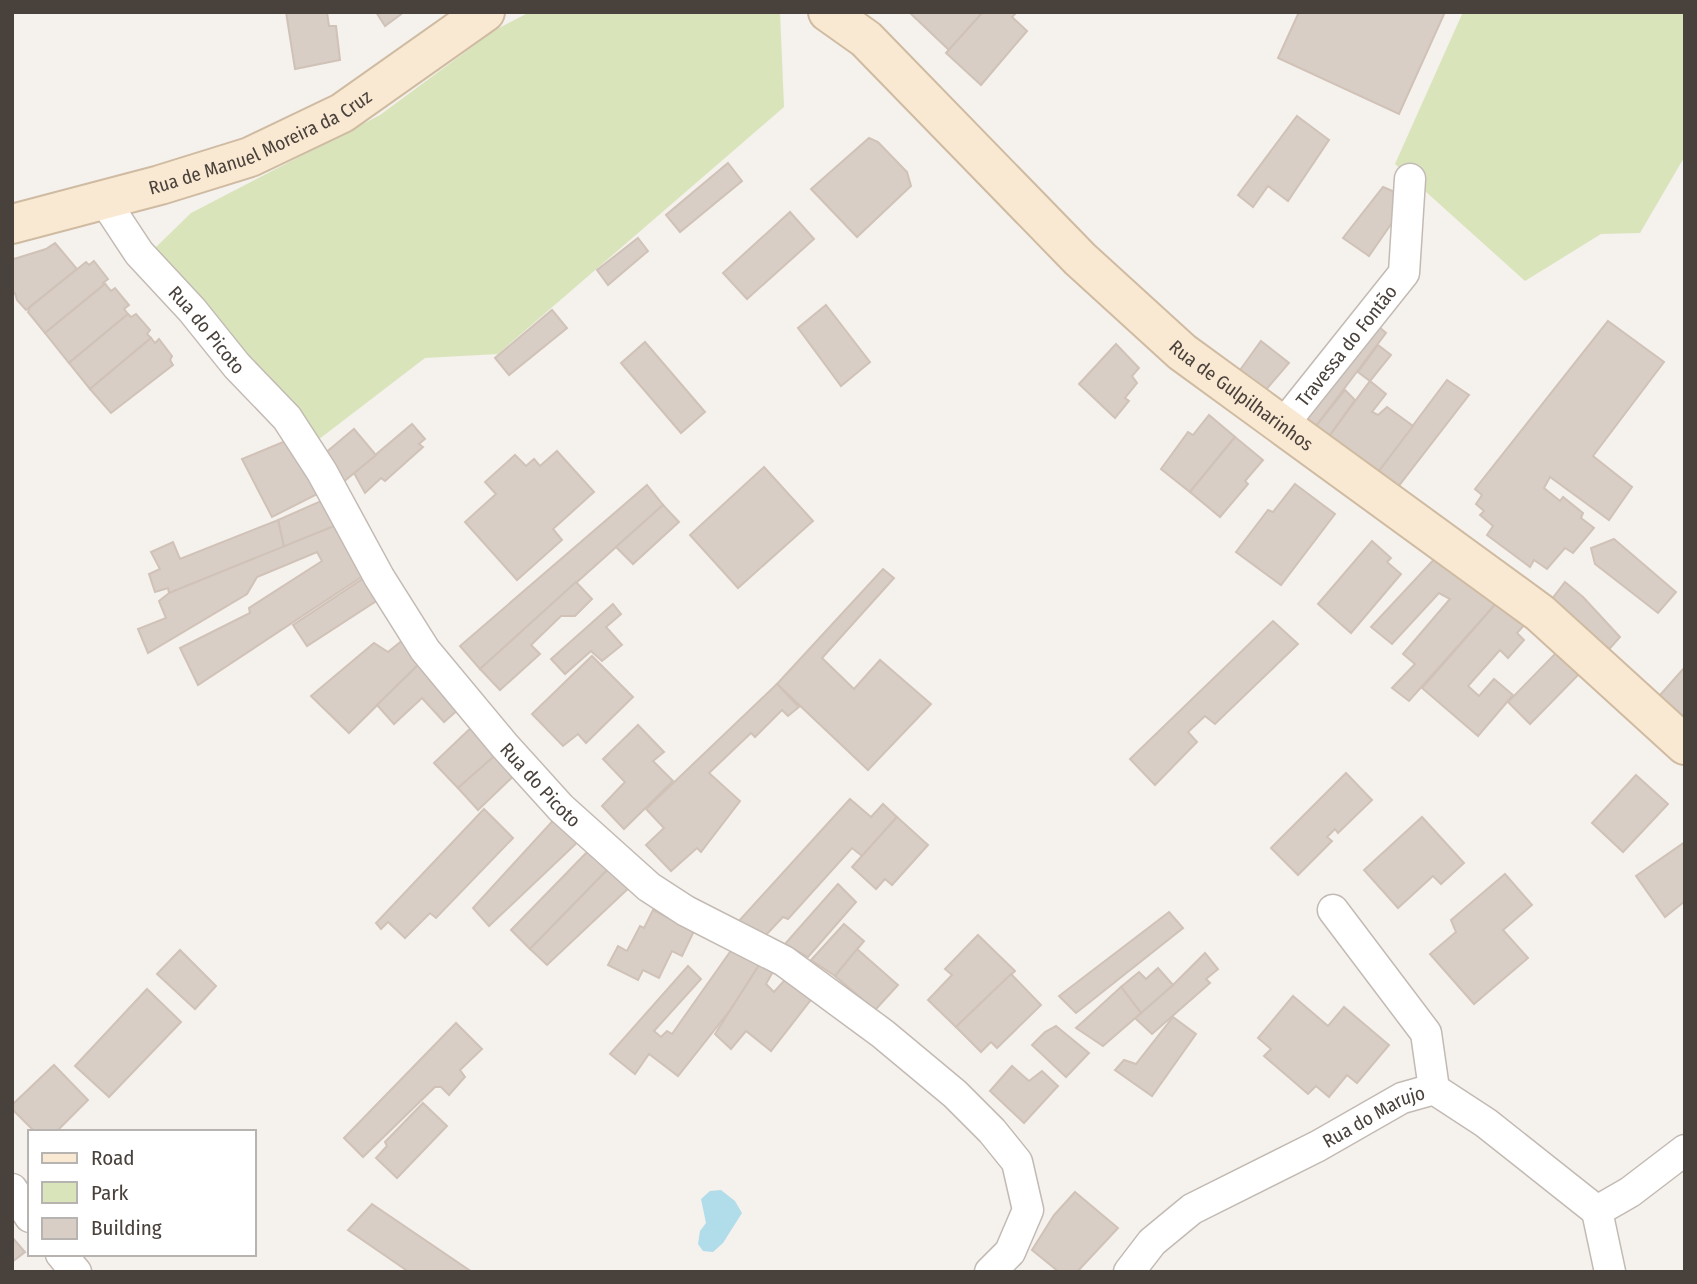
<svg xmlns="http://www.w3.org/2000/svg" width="1697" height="1284" viewBox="0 0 1697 1284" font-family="'Fira Sans Condensed',sans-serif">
  <rect width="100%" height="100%" fill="#f5f1ed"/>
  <g fill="#d9e4bb">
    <path d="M530,12H780L784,107L498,354L425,358L314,443L154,249L191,213L380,115L495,30Z"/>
    <path d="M1463,12H1685V156L1640,233L1601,234L1525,281L1395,164Z"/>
  </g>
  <path fill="#b1ddea" d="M721,1190L735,1201L742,1213L723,1243L713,1252L703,1251L698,1244L700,1231L706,1223L701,1199L710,1191Z"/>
  <g fill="#d8cec6" stroke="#d0c2b7" stroke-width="2">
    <path d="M286,12H327L329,26H336L340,60L295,69Z"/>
    <path d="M376,12H404L385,26Z"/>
    <path d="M909,12H983L949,50Z"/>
    <path d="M983,12H1017L1012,17L1027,31L981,85L946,53Z"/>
    <path d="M1299,12H1445L1399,114L1278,58Z"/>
    <path d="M1297,116L1329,140L1288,201L1268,186L1253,207L1238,195Z"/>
    <path d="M869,138L878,142L907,172L911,186L857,237L811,189Z"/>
    <path d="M728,163L742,181L680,232L666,215Z"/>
    <path d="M1383,187L1397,193L1396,217L1369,256L1343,238Z"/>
    <path d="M790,212L814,239L747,299L723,273Z"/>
    <path d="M638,238L648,251L608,285L597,270Z"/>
    <path d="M55,243L77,269L26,310L17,300L15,293L12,294V256L14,259L46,249Z"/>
    <path d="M94,261L108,279L103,283L105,284L45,333L28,312L30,307L86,262L89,265Z"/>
    <path d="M105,284L111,291L115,288L129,305L124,309L128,314L69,363L45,333Z"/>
    <path d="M826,305L870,362L841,386L798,328Z"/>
    <path d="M552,310L567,328L509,375L495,358Z"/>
    <path d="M128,314L131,317L136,314L150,330L147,334L151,338L90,389L69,363Z"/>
    <path d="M1372,321L1386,333L1313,430L1300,419Z"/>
    <path d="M1608,321L1664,362L1593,456L1632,487L1609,520L1550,477L1544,488L1560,501L1563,497L1583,513L1581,518L1594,528L1573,553L1565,548L1547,569L1534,560L1530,567L1487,535L1493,526L1480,515L1484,511L1476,504L1482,495L1475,489Z"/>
    <path d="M151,338L155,343L159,339L172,356L170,360L173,365L111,413L90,389Z"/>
    <path d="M1261,341L1289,363L1264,392L1240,370Z"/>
    <path d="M645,342L705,412L681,433L621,363Z"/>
    <path d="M1116,344L1139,368L1132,376L1137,383L1125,398L1129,401L1115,418L1079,384Z"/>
    <path d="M1378,345L1391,355L1370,381L1358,372Z"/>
    <path d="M1447,380L1469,395L1394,492L1375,476Z"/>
    <path d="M1370,381L1386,394L1372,412L1378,415L1387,407L1413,426L1375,476L1327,439Z"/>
    <path d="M1345,390L1355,400L1327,439L1313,430Z"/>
    <path d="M1209,415L1235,437L1190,492L1161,469L1188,432L1193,435Z"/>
    <path d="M412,424L425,439L419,444L423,447L385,481L381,478L365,493L354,473Z"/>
    <path d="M354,429L376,455L342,483L323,455Z"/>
    <path d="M1235,437L1263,460L1245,481L1248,484L1220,517L1190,492Z"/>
    <path d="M288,440L321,492L272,517L242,459Z"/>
    <path d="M557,451L594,492L553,529L562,540L517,580L465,522L496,494L485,482L515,455L526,466L534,459L540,466Z"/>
    <path d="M764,467L813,521L738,588L690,535Z"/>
    <path d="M1295,484L1335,514L1281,585L1236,552L1268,510L1273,512Z"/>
    <path d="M647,485L663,505L480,669L460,646Z"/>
    <path d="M328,498L339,524L284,547L278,520Z"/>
    <path d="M663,505L679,522L633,564L616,547Z"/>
    <path d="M278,520L284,547L169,593L168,588L155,592L149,574L160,569L151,552L173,542L180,559Z"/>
    <path d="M339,524L366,574L198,685L180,648L250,613L249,608L322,561L317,552L257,577L247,594L148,653L138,629L166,618L159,601L169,593Z"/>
    <path d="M1614,539L1676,592L1658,613L1595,564L1591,548Z"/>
    <path d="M1372,541L1391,558L1387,562L1401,574L1351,633L1318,604Z"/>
    <path d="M1438,555L1500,599L1409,701L1392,688L1415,664L1403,654L1450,599L1439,593L1392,644L1371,627Z"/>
    <path d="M883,569L894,578L822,658L854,689L880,660L931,704L868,770L777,684Z"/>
    <path d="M367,576L381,598L307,646L293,625Z"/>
    <path d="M576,582L592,599L575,616H561L531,645L540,654L500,690L480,669Z"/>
    <path d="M1565,582L1583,597L1620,637L1603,656L1549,603Z"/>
    <path d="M1500,599L1527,622L1517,633L1524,640L1508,658L1500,650L1468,686L1479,696L1494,679L1513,695L1478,736L1422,688Z"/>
    <path d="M613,604L621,614L606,627L622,645L602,661L591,651L565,674L551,659Z"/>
    <path d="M1273,621L1298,644L1215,724L1205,716L1188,732L1197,742L1155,785L1130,759Z"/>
    <path d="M404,639L419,664L349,733L311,696L374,643L388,652Z"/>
    <path d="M1560,649L1582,671L1530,724L1508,702Z"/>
    <path d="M592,656L633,697L586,743L578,734L563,746L532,714Z"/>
    <path d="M419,664L460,708L444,722L422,698L394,724L377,705Z"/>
    <path d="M1685,667V718L1678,726L1653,703Z"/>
    <path d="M777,684L799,707L788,716L782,710L755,737L751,733L709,773L740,801L701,852L697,848L671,871L646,845L664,828L646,809Z"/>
    <path d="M475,724L500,751L458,788L434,763Z"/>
    <path d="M638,725L664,752L653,761L673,781L624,829L602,806L625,782L603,759Z"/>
    <path d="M500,751L521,769L478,810L458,788Z"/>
    <path d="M1346,773L1372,800L1338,833L1335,829L1327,837L1332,841L1298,875L1271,848Z"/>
    <path d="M1636,775L1668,804L1623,852L1592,823Z"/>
    <path d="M850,799L871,817L883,804L897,817L862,856L852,848L788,919L783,917L764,937L738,922Z"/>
    <path d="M484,809L513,838L436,918L430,913L405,938L388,922L381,929L376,923Z"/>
    <path d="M560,813L583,837L489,926L473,908Z"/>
    <path d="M897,817L928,845L892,885L885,879L876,889L852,867Z"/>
    <path d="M1422,817L1464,863L1441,884L1433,876L1398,908L1364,870Z"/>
    <path d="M1685,842V901L1665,917L1636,876Z"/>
    <path d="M592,847L611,866L530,949L511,930Z"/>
    <path d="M611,866L633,884L547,965L530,949Z"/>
    <path d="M1505,874L1532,905L1503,930L1528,958L1474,1004L1430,954L1456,932L1451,920Z"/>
    <path d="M838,884L856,902L808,957L785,944Z"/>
    <path d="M653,910L694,931L682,956L672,951L659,978L643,970L638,980L608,965L618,946L627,951L640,926L644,928Z"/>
    <path d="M1169,912L1183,928L1076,1013L1059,996Z"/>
    <path d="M844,924L864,941L835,976L811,960Z"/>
    <path d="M978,935L1015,971L956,1027L928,1000L952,975L945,969Z"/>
    <path d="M737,942L763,959L731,1009L678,1076L649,1054L635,1074L610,1054L688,966L701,979L654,1031L661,1037L667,1031L672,1034Z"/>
    <path d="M857,949L898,985L875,1010L835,976Z"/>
    <path d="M180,950L216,986L195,1009L157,974Z"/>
    <path d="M1205,953L1218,969L1206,979L1210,983L1152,1034L1135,1018L1173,985Z"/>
    <path d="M763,959L775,968L766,984L774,992L791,973L817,992L771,1051L746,1031L731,1049L715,1034Z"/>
    <path d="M1158,968L1173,985L1141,1013L1121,987L1139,972L1146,979Z"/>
    <path d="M1011,974L1041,1005L997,1048L991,1042L981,1052L956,1027Z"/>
    <path d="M1121,987L1141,1013L1103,1046L1076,1028Z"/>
    <path d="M147,989L181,1022L109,1097L75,1066Z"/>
    <path d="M1293,996L1328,1026L1344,1007L1389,1045L1357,1083L1347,1075L1329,1097L1316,1086L1308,1094L1264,1056L1271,1049L1258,1038Z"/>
    <path d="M1173,1017L1196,1034L1152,1096L1115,1070L1124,1060L1136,1064Z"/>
    <path d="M456,1023L482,1049L460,1070L465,1077L449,1095L441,1087H435L363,1157L344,1138Z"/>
    <path d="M1056,1026L1089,1053L1066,1077L1032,1045L1045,1032Z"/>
    <path d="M54,1065L88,1100L56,1132H35L12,1109V1105Z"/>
    <path d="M1012,1066L1029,1081L1042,1071L1058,1086L1024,1123L990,1091Z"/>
    <path d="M423,1103L447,1126L397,1178L376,1158L387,1146L385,1142Z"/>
    <path d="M1075,1192L1118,1228L1077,1272H1059L1032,1250L1054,1215Z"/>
    <path d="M372,1204L472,1272H409L348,1230Z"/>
    <path d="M12,1237L25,1252L12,1262Z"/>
  </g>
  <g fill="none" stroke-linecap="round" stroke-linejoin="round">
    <defs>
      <g id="street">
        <path id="s1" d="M104,200L139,253L192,310L237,366L287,418L322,472L379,577L425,650L504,745L561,808L649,887L686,911L784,961L883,1034L955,1094L992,1131L1017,1162L1028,1210L1010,1252L990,1272"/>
        <path id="s2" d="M1282,426L1404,273L1410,179"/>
        <path d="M1333,910L1426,1033L1434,1089"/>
        <path d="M12,1189L30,1217"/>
        <path d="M1597,1211L1610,1272"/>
        <path d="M61,1254L76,1272"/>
        <path id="s3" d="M1129,1272L1152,1242L1192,1209L1318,1146L1402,1098L1434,1089L1486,1123L1597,1211L1630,1192L1685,1150"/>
      </g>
      <g id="secondary">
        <path id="s4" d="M828,12L866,39L1080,259L1182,352L1540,613L1685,745"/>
        <path id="s5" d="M12,224L160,185L250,157L342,113L485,12"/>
      </g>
    </defs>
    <use href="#street" stroke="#c3bab3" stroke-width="33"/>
    <use href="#secondary" stroke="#cfbba2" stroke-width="42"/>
    <use href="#street" stroke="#fff" stroke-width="30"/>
    <use href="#secondary" stroke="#fae9d2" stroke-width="38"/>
  </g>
  <g text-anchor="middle" stroke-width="5" stroke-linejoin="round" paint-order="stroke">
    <g font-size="19" fill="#49413b" stroke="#fff">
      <text dy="7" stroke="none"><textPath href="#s5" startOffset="262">Rua de Manuel Moreira da Cruz</textPath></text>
      <text dy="7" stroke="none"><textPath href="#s1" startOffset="166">Rua do Picoto</textPath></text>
      <text dy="7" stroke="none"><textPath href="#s2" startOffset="103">Travessa do Fontão</textPath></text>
      <text dy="7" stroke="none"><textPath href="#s4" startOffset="565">Rua de Gulpilharinhos</textPath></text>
      <text dy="7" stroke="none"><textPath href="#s1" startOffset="733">Rua do Picoto</textPath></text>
      <text dy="7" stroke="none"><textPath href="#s3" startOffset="294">Rua do Marujo</textPath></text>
    </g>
  </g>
  <rect width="1697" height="1284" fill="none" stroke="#49413b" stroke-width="28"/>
  <rect x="28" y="1130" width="228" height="126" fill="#ffffff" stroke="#b6b3b1" stroke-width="2"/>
  <rect x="42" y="1153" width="35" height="10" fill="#fae9d2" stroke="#b6b3b1" stroke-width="2"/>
  <text x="91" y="1165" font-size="21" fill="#49413b">Road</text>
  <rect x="42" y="1182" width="35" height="21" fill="#d9e4bb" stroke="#b6b3b1" stroke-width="2"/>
  <text x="91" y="1200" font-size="21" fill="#49413b">Park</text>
  <rect x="42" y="1218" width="35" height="21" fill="#d8cec6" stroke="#b6b3b1" stroke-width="2"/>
  <text x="91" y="1235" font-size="21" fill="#49413b">Building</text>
</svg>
